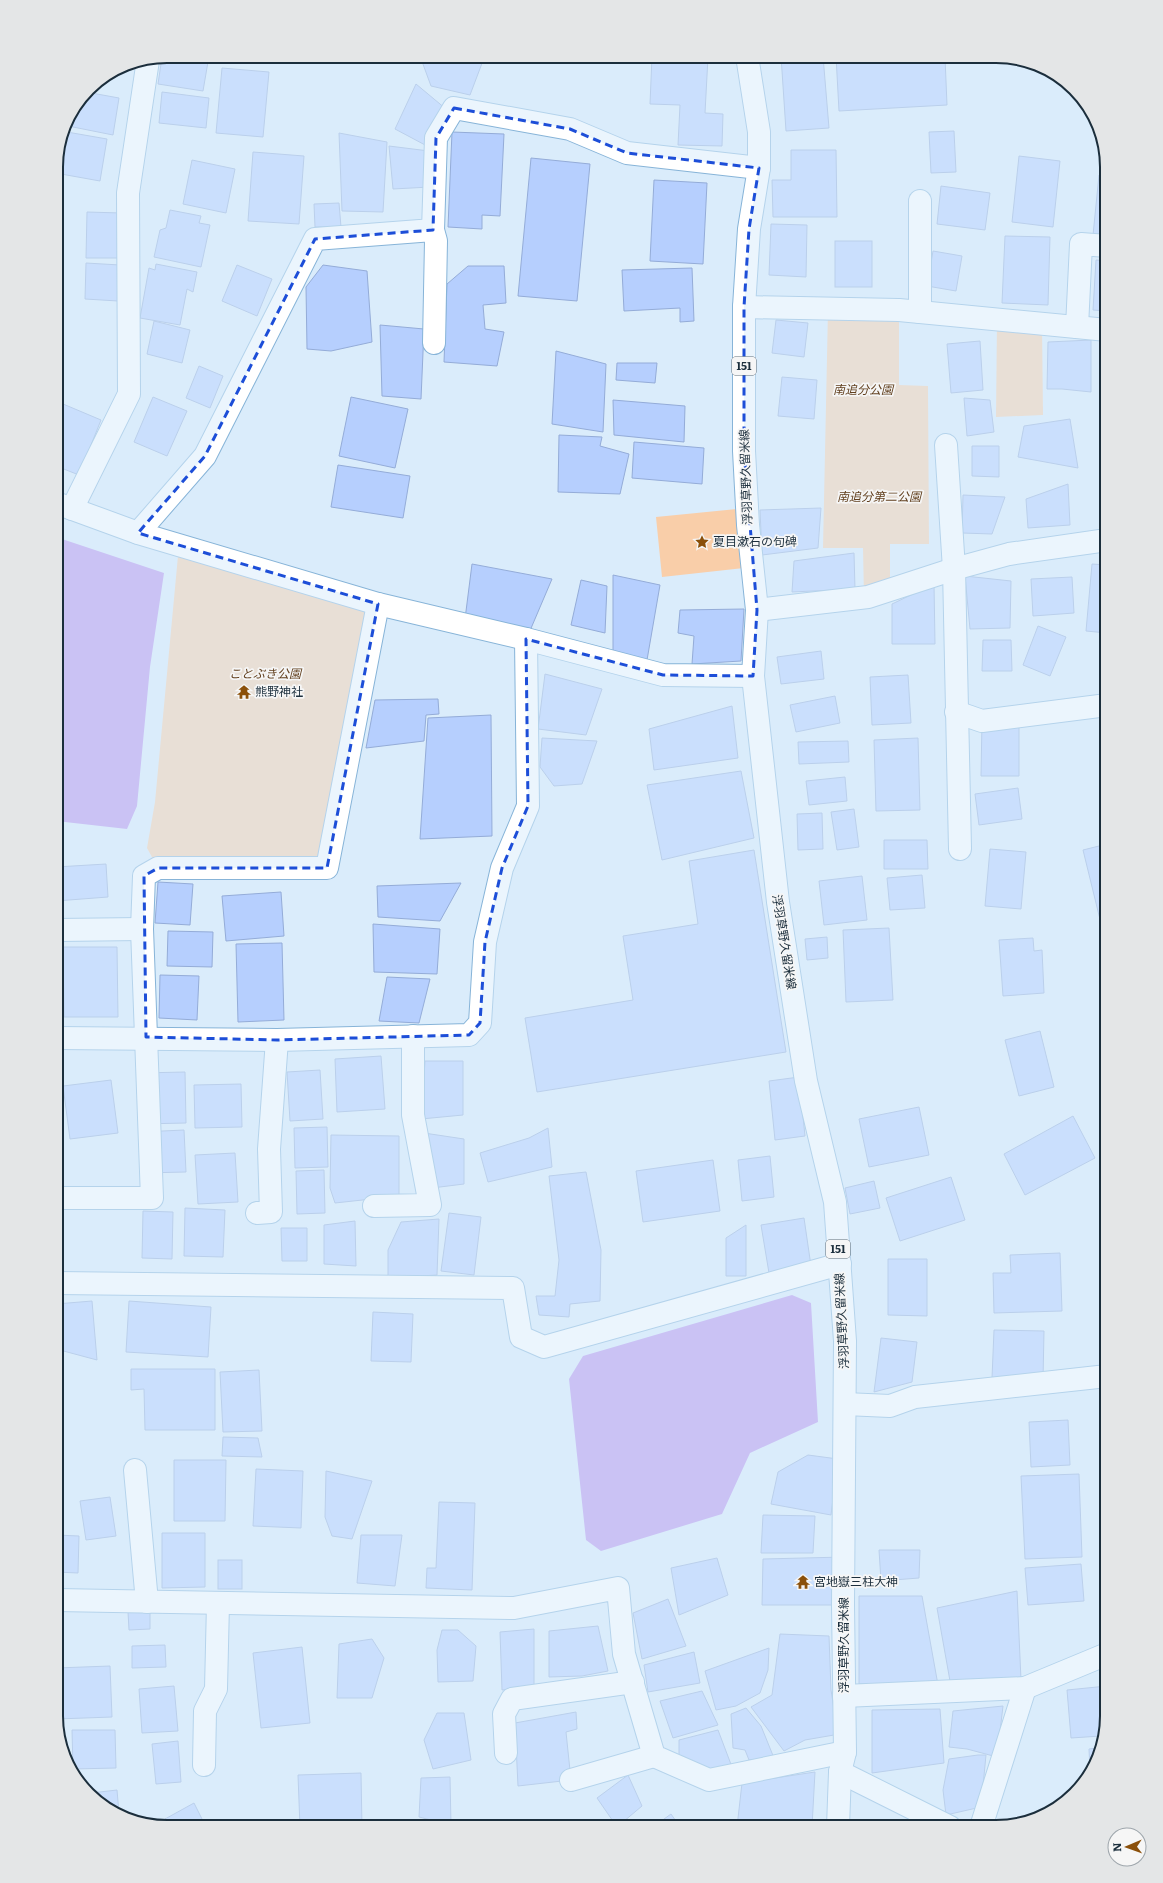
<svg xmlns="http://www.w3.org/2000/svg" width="1163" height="1883" viewBox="0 0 1163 1883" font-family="Literata,'Noto Sans JP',serif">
  <rect width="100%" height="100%" fill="#daecfb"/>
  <g fill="#f9cea9">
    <path d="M828,309L899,310V385L928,386L929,544H890V590L864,598L863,548H823Z"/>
    <path d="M997,319L1042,324L1043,415L996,417Z"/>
    <path d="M747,508L753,567L662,577L656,517Z"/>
    <path d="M179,545L378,604L327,868H158L147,848L155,802Z"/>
  </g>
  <g fill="#b68fec">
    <path d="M56,537L164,573L150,667L137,806L127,829L56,821Z"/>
    <path d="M792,1295L811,1303L818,1422L750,1453L722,1514L601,1551L586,1540L569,1379L583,1356Z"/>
  </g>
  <g fill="#b6cffe" stroke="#94acd8">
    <path d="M167,56H209L203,91L158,84L162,57Z"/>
    <path d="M420,56H484V58L470,95L431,86Z"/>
    <path d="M652,56L708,57L705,113L723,114L722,146L678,145L680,105L650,104Z"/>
    <path d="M781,56H823L829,128L786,131Z"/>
    <path d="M836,56H891V60L945,57L947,105L839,111Z"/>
    <path d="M222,68L269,72L263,137L216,133Z"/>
    <path d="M416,84L446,109L427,146L395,129Z"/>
    <path d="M86,92L119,98L113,135L68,126L69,117Z"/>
    <path d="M162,92L209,98L206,128L159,123Z"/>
    <path d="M954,131L956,172L931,173L929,132Z"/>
    <path d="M67,132L107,139L100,181L61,174Z"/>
    <path d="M452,132L504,134L500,216L482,215V229L448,227Z"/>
    <path d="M339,133L387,142L383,212L342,211Z"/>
    <path d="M389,146L429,151L430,187L393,189Z"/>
    <path d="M791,150H836L837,217H773L772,180H791Z"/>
    <path d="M253,152L304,156L299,224L248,221Z"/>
    <path d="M1019,156L1060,161L1053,227L1012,222Z"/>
    <path d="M531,158L590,164L577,301L518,296Z"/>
    <path d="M192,160L235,169L226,213L183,204Z"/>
    <path d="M1099,175L1107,176V237L1093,235Z"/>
    <path d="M654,180L707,183L703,264L650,261Z"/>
    <path d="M941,186L990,193L985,230L937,224Z"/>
    <path d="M339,203L341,227H315L314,204Z"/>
    <path d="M170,210L201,216L199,223L210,225L201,267L154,257L160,230L166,228Z"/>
    <path d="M87,212L121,213V258H86Z"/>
    <path d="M56,222H59L57,296H56Z"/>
    <path d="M771,224L807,225L806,277L769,275Z"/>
    <path d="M1005,236L1050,237L1048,305L1002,303Z"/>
    <rect x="835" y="241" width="37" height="46"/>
    <path d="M933,251L962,256L956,291L927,286Z"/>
    <path d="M1096,260L1107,261V311L1093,310Z"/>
    <path d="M86,263L120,265L118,301L85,299Z"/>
    <path d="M156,264L197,272L193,292L187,289L180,325L140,318L149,268L155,270Z"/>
    <path d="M237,265L272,279L257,316L222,301Z"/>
    <path d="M323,265L367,271L372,342L331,351L307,349L306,287Z"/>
    <path d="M468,266H504L506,303L483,305L485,329L504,332L497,366L444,362L447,284Z"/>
    <path d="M692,268L694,321L680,322V308L624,311L622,270Z"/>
    <path d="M776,320L808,323L804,357L772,353Z"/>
    <path d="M154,321L190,330L182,363L147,354Z"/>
    <path d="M380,325L424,329L421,399L382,396Z"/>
    <path d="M1091,340V392L1062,389H1047L1048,342Z"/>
    <path d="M980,341L983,390L951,393L947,344Z"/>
    <path d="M556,351L606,364L603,432L552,424Z"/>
    <path d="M617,363H657L655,383L616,380Z"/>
    <path d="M199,366L223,376L210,408L186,398Z"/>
    <path d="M782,377L817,380L814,419L778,416Z"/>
    <path d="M153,397L187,411L167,456L134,442Z"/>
    <path d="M351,397L408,409L395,468L339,456Z"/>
    <path d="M964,398L990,400L994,432L967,436Z"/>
    <path d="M613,400L685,406L684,442L614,435Z"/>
    <path d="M56,401L101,420L79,475L56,466Z"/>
    <path d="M1070,419L1078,468L1018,457L1024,426Z"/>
    <path d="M559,435L602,437L600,446L629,454L620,494L558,492Z"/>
    <path d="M634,442L704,448L702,484L632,478Z"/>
    <path d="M972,446H999V477L972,476Z"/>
    <path d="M338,465L410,476L403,518L331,507Z"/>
    <path d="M1068,484L1070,525L1028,528L1026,499Z"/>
    <path d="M963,495L1005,497L992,534L962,533Z"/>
    <path d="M821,508L818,548L762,555L760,510Z"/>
    <path d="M854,553L855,589L792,592L794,561Z"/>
    <path d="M472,564L552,579L529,633L465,619Z"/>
    <path d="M1092,564L1107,565V633L1086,631Z"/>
    <path d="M613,575L660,585L647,660L613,655Z"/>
    <path d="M965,576L1011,581L1010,628L970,629Z"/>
    <path d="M1072,577L1074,613L1033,616L1031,579Z"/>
    <path d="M581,580L607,586L605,633L571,625Z"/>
    <path d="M934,584L935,644H892V604Z"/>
    <path d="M744,609L741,661L692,664L694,636L678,633L680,610Z"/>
    <path d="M1038,626L1066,637L1050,676L1023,665Z"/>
    <path d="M983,640H1011L1012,671H982Z"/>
    <path d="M821,651L824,679L781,684L777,657Z"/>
    <path d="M545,674L602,689L586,735L538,729Z"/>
    <path d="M908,675L911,723L872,725L870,677Z"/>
    <path d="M835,696L840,723L796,732L790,705Z"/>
    <path d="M438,699L439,714L426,715L424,741L366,748L375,700Z"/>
    <path d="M732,706L738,758L654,770L649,729Z"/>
    <path d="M491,715L492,836L420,839L428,718Z"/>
    <path d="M982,721H1019V776H981Z"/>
    <path d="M542,738L597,741L582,784L554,786L540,767Z"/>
    <path d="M918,738L920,810L876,811L874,740Z"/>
    <path d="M848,741L849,762L799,764L798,742Z"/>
    <path d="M741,771L754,838L662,860L647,785Z"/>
    <path d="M845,777L847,801L809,805L806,781Z"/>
    <path d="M1018,788L1022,819L979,825L975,794Z"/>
    <path d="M854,809L859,847L837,850L831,812Z"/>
    <path d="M822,813L823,849L798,850L797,814Z"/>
    <path d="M884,840H927L928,869H884Z"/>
    <path d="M1107,844V943L1106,944L1083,850Z"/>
    <path d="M990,849L1026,852L1021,909L985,906Z"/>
    <path d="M754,850L786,1052L537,1092L525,1018L633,1000L623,936L698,924L689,861Z"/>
    <path d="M106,864L108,897L56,901V867Z"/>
    <path d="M922,875L925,908L890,910L887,878Z"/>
    <path d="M862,876L867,920L824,925L819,881Z"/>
    <path d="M158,882L193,884L190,925L155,923Z"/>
    <path d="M461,883L440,921L378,917L377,886Z"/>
    <path d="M281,892L284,936L226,941L222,896Z"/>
    <path d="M373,924L440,929L437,974L374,972Z"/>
    <path d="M889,928L893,1000L846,1002L843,930Z"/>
    <path d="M168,931L213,932L212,967L167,966Z"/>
    <path d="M827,937L828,958L807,960L805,939Z"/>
    <path d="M1033,938L1034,951L1042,950L1044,993L1003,996L999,940Z"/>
    <path d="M282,943L284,1020L238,1022L236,944Z"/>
    <path d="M63,947H117L118,1017H64Z"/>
    <path d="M160,975L199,976L197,1020L159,1018Z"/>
    <path d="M387,977L430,979L419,1023L379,1021Z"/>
    <path d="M1040,1031L1054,1087L1019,1096L1005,1040Z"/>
    <path d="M381,1056L385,1109L337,1112L335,1059Z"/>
    <path d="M425,1061H463V1115L421,1119Z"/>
    <path d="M320,1070L323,1119L290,1121L287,1072Z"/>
    <path d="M185,1072L186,1123L141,1124L140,1073Z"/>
    <path d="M799,1077L805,1136L775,1140L769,1081Z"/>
    <path d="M111,1080L118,1133L70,1139L63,1086Z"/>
    <path d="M241,1084L242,1127L195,1128L194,1085Z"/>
    <path d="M919,1107L929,1155L869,1167L859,1119Z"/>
    <path d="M1073,1116L1095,1158L1025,1195L1004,1154Z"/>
    <path d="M327,1127L328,1167L295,1168L294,1128Z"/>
    <path d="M548,1128L552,1167L488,1182L480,1153L529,1138Z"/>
    <path d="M184,1130L186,1172L143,1173L141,1132Z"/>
    <path d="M424,1133L464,1139V1184L432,1188Z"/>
    <path d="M331,1135L399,1136V1196L335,1203L330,1188Z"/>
    <path d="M235,1153L238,1202L198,1204L195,1155Z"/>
    <path d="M770,1156L774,1197L742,1201L738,1160Z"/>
    <path d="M713,1160L720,1211L643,1222L636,1171Z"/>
    <path d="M324,1170L325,1213L297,1214L296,1171Z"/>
    <path d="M586,1172L601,1250L600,1301L570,1304L569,1317L539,1315L536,1296H555L559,1260L549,1176Z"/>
    <path d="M951,1177L965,1220L900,1241L886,1198Z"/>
    <path d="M874,1181L880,1208L850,1214L845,1188Z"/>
    <path d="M185,1208L225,1210L223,1257L184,1256Z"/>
    <path d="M143,1211L173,1212L172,1259L142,1258Z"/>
    <path d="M449,1213L481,1217L474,1275L441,1271Z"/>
    <path d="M56,1215H58L59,1261H56Z"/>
    <path d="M804,1218L811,1266L769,1273L761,1225Z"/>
    <path d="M439,1219L437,1275L388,1278V1250L401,1222Z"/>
    <path d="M355,1221L356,1266L324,1264V1225Z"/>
    <path d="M746,1225V1276H726V1238Z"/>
    <path d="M281,1228H307V1261H282Z"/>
    <path d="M1060,1253L1062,1311L994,1313L993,1273H1011L1010,1255Z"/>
    <path d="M888,1259H927V1316L888,1315Z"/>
    <path d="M92,1301L97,1360L56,1349V1304Z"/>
    <path d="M129,1301L211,1307L208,1357L126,1352Z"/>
    <path d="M373,1312L413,1314L411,1362L371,1361Z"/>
    <path d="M994,1330L1044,1331L1043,1380L992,1378Z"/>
    <path d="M881,1338L917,1342L912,1382L874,1392Z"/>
    <path d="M131,1369H215V1430H145L144,1389L131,1390Z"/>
    <path d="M259,1370L262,1431L223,1432L220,1372Z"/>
    <path d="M1102,1390H1107V1426H1105Z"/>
    <path d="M1068,1420L1070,1465L1031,1467L1029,1422Z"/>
    <path d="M223,1437L258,1438L262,1457L222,1456Z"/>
    <path d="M808,1455L838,1459L831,1515L771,1504L778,1472Z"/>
    <path d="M174,1460H226L225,1521H174Z"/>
    <path d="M256,1469L303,1471L301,1528L253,1526Z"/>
    <path d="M326,1471L372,1481L352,1539L332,1536L325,1517Z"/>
    <path d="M1079,1474L1082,1557L1025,1559L1021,1476Z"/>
    <path d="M110,1497L116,1536L86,1540L80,1501Z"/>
    <path d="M439,1502L475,1503L472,1590L426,1588L427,1568H436Z"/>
    <path d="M763,1515L815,1516L813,1553H761Z"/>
    <path d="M162,1533H205V1587L162,1588Z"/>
    <path d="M56,1535L79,1536L78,1573L56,1572Z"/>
    <path d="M361,1535H402L395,1586L357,1583Z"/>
    <path d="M879,1550H920L919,1578L881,1581Z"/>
    <path d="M844,1557L843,1605H762L763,1559Z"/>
    <path d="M717,1558L728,1595L679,1615L671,1568Z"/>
    <rect x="218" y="1560" width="24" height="29"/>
    <path d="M1081,1564L1084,1601L1028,1605L1025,1568Z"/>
    <path d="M1017,1591L1021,1680L950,1681L937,1608Z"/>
    <path d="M859,1596H922L938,1685L859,1684Z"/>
    <path d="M668,1599L686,1646L642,1659L633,1613Z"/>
    <path d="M150,1611V1629L129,1630L128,1612Z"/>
    <path d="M598,1626L608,1671L582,1676L549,1677V1631Z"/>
    <path d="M534,1629V1687L502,1690L500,1632Z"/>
    <path d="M442,1630H458L476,1646L473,1681L438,1682L437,1650Z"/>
    <path d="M780,1634L829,1636L831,1690L835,1715L834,1735L805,1740L784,1751L751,1707L772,1695Z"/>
    <path d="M372,1639L384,1658L372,1698H337L339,1644Z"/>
    <path d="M165,1645L166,1667L132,1668V1646Z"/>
    <path d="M302,1647L310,1723L261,1728L253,1653Z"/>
    <path d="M769,1648L768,1670L760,1693L736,1706L716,1710L705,1671Z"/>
    <path d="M694,1652L700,1683L648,1692L644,1665Z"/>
    <path d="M110,1666L112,1717L57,1719L56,1668Z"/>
    <path d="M174,1686L178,1731L142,1733L139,1689Z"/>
    <path d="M1107,1686V1717L1101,1736L1071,1738L1067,1690Z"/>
    <path d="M702,1691L718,1725L673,1738L660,1701Z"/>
    <path d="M1003,1706L997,1757L967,1749L949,1747L953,1711Z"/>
    <path d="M746,1708L761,1726L774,1758L749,1760L745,1750L733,1748L731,1714Z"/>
    <path d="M940,1709L944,1763L872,1773V1710Z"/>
    <path d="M576,1712L577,1729L566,1732L571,1780L518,1786L515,1723Z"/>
    <path d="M437,1713H464L471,1760L433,1769L424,1740Z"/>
    <path d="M72,1730H115L116,1768L73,1769Z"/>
    <path d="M718,1730L732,1767L716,1774L679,1756V1740Z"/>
    <path d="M178,1741L181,1782L156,1784L152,1744Z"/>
    <path d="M1097,1748L1090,1771L1089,1749Z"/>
    <path d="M978,1755H986L981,1807L946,1815L943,1790L949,1759Z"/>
    <path d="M815,1772L812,1827H737L742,1783Z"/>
    <path d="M361,1773L362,1827H300L298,1775Z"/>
    <path d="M628,1775L642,1806L617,1827L597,1798Z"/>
    <path d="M450,1777L451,1825L419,1817L421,1778Z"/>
    <path d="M117,1790L119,1813L105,1808L91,1793Z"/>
    <path d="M194,1803L206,1827H169L165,1819Z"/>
    <path d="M671,1814L680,1827H653Z"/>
  </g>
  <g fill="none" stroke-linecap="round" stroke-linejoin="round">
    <defs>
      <g id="minor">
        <path d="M433,230L436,241L434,343"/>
        <path d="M744,307L899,310L1107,330"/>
        <path d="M920,312V201"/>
        <path d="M1077,327L1081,244L1107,246"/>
        <path d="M946,445L954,569L960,849"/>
        <path d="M56,503L138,533L378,604L526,639L663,675L753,676"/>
        <path d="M72,509L129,394L128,193L148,60"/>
        <path d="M138,533L205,456L315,239L433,230L436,138L454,108L570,129L627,153L759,168"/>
        <path d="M757,610L868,597L954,569L1009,554L1107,540"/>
        <path d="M956,712L982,721L1107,705"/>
        <path d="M56,930L142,929"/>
        <path d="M56,1038L277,1040L469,1035L480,1023L485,942L502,868L528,806L526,639"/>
        <path d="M56,1198H152L142,929L144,876L158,868H327L378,604"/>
        <path d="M374,1206L430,1205L413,1115V1036"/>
        <path d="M257,1213L271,1212L269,1149L277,1040"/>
        <path d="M56,1283L513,1288L521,1337L544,1347L840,1264"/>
        <path d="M845,1404L890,1406L915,1397L1107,1376"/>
        <path d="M135,1470L147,1602"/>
        <path d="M56,1600L514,1608L618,1588L624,1654L654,1756L709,1780L845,1752"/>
        <path d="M844,1696L1025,1688L1107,1654"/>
        <path d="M506,1753L504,1714L512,1699L633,1682"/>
        <path d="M204,1765L205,1711L216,1689L218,1603"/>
        <path d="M840,1772L950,1827"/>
        <path d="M571,1780L654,1756"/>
        <path d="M981,1827L1025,1688"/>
      </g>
      <path id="major" d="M747,56L759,132V168L749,229L744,307V451L748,525L757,610L753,676L778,902L806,1081L835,1202L845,1341L843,1605L845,1752L840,1772L838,1827"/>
    </defs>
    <use href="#minor" stroke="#87b4d8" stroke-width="24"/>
    <use href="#major" stroke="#87b4d8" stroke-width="24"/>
    <use href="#minor" stroke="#fff" stroke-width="22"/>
    <use href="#major" stroke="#fff" stroke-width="22"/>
  </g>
  <path d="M0 0H1163V1883H0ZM454,108L570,129L627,153L759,168L749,229L744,307V451L757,610L753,676L663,675L526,639L528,806L502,868L485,942L480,1023L469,1035L277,1040L146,1037L144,876L158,868H327L378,604L138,533L205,456L315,239L433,230L436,138Z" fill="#daecfb" fill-opacity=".55" fill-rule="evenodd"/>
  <path fill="none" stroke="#1d4ed8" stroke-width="3" stroke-dasharray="8 5" stroke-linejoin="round" d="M454,108L570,129L627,153L759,168L749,229L744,307V451L757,610L753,676L663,675L526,639L528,806L502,868L485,942L480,1023L469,1035L277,1040L146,1037L144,876L158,868H327L378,604L138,533L205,456L315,239L433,230L436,138Z"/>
  <defs>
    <symbol id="sight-bare" viewBox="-9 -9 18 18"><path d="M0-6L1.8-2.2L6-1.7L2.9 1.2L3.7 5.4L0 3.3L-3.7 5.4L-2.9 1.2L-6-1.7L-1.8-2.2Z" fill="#8b500a" stroke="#f6f6f6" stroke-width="2.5" paint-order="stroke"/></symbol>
    <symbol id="temple-bare" viewBox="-9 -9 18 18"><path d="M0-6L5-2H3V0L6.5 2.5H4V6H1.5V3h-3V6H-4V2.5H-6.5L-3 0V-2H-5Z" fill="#8b500a" stroke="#f6f6f6" stroke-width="2.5" paint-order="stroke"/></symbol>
  </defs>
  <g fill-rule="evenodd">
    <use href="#sight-bare" x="692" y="532" width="20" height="20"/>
    <use href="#temple-bare" x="234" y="682" width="20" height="20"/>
    <use href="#temple-bare" x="793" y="1572" width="20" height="20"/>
  </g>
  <g text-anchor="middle" stroke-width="3.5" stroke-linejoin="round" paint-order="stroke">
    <g fill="#f6f6f6" stroke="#5d6a74" stroke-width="1">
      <rect x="732" y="357" width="24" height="18" rx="3"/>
      <rect x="826" y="1240" width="24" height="18" rx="3"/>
    </g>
    <g font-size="11" font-weight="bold" fill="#1b2e3c">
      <text x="744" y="370">151</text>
      <text x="838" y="1253">151</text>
    </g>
    <g font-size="12" font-style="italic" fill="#62401f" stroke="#f6f6f6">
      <text x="863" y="394">南追分公園</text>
      <text x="879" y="501">南追分第二公園</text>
      <text x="265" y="678">ことぶき公園</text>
    </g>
    <g font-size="12" fill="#1b2e3c" stroke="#f6f6f6">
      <text transform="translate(746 477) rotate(-92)" y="4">浮羽草野久留米線</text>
      <text transform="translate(784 942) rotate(81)" y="4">浮羽草野久留米線</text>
      <text transform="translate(842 1321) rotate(-93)" y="4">浮羽草野久留米線</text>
      <text transform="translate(844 1645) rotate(-90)" y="4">浮羽草野久留米線</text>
    </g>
    <g font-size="12" fill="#1b2e3c" stroke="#f6f6f6" text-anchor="start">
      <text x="713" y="546">夏目漱石の句碑</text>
      <text x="255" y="696">熊野神社</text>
      <text x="814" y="1586">宮地嶽三柱大神</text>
    </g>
  </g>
  <path d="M0 0H1163V1883H0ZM167 63H996A104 104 0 0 1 1100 167V1716A104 104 0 0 1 996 1820H167A104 104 0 0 1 63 1716V167A104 104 0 0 1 167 63Z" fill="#e4e6e7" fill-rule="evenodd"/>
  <path fill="none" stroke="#1b2e3c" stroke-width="2" d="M167 63H996A104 104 0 0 1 1100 167V1716A104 104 0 0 1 996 1820H167A104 104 0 0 1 63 1716V167A104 104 0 0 1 167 63Z"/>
  <g transform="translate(1127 1847) rotate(268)"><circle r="19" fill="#f6f6f6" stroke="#9ea6ac"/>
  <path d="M0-3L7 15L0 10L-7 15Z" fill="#8b500a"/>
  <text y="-6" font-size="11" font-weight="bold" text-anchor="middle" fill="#1b2e3c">N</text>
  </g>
</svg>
